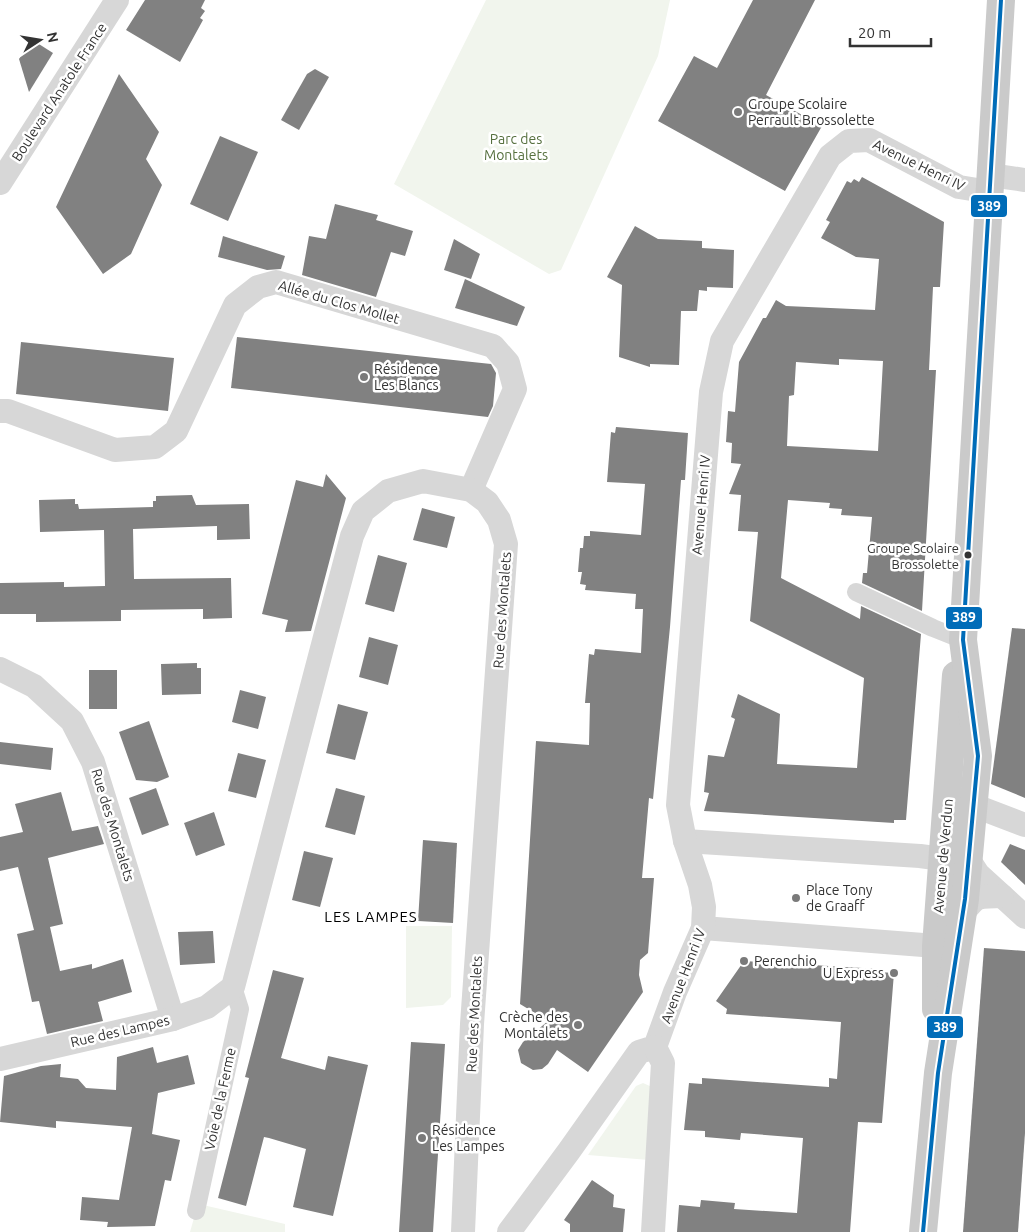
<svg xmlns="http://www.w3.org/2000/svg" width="1025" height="1232" viewBox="0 0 1025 1232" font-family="Ubuntu,sans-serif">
  <rect width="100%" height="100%" fill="#fff"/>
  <g fill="#f1f5ed">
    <path d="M486,0H670L658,56L561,270L549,274L394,184Z"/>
    <path d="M406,926H452L451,997L443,1005L406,1008Z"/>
    <path d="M643,1083L652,1087L649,1160L588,1155L636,1086Z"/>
    <path d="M203,1205L285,1224V1232H190L196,1211Z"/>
  </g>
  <g fill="#818181" fill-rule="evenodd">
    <path d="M145,0H205L201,8L205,11L200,18L203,20L180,62L126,30Z"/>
    <path d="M753,0H815L766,95L822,126L785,191L658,121L694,56L717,68Z"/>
    <path d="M31,39L53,53L29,92L19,59Z"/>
    <path d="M315,69L329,77L299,130L281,120L307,74Z"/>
    <path d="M119,74L159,132L146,159L162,185L131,254L103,274L56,207Z"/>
    <path d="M220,136L258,152L228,221L190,204Z"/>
    <path d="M862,177L944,222L940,287H933L929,370H936L922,611L862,583L863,573H867L872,517L841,515L842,509L829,508L830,503L788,500L781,578L860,619L861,606L921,634L906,820H894V823L704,811L709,793L704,792L708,755L724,757L735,719L731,717L738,694L780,714L777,764L857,768L864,678L750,621L758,532L738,531L741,495L729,494L741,464L731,463L732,443L726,442L728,411L735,412L739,362L763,318H766L776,300L786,306L875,310L879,259L856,257L821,238L830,222L826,220L847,181L851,183L854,179L859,182ZM839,359L883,361L878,451L787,446L789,396L794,395L796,362L839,365Z"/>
    <path d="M335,204L378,215L376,220L413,231L405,256L391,252L376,297L302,275L309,236L326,239Z"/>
    <path d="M635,226L658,239L702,241V248L734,250L733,288L707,287V291L699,290L697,311H681L679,365L650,364V367L619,357L622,285L607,277Z"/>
    <path d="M223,236L285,256L281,269L267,270L218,257Z"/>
    <path d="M454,239L480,254L471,279L444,270Z"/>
    <path d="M465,279L525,307L517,326L455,308Z"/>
    <path d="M237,337L491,364L496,373L493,406L488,417L231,388Z"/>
    <path d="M21,342L174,358L168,411L16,394Z"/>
    <path d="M616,427L688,433L685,480H681L670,627L653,799L649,798L642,878H654L648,953L640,960L639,975L643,992L588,1072L557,1050L548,1064L542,1069L533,1070L521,1063L518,1050L523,1042L548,1021L520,1004L536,741L589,745L590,703H585L589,654L594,655L595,649L641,653L643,609H635L636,594L585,590L586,585L580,584L582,572H578L580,548H583L584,536H590V531L641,535L645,484L607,482L611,432L615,433Z"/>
    <path d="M326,474L346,498L311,631L285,632L288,620L262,614L296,480L323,487Z"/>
    <path d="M192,495L196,505L249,504L250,539L217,540V526L133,529L134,579L231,578L232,618L203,619V609L121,610V621L36,622V614H0V583L64,582V587L105,586L104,530L40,532L39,500L75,499V504H78L79,509L153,507V501H156V496Z"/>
    <path d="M422,508L455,517L447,548L413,540Z"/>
    <path d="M378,555L407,563L394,612L365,604Z"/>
    <path d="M1012,628L1025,629V798L991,784Z"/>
    <path d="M369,637L398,645L388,685L359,677Z"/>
    <path d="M197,663V668H201V694L162,695L161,664Z"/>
    <rect x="89" y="670" width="28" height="39"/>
    <path d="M240,690L266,697L258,729L232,722Z"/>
    <path d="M338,704L368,712L355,760L326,753Z"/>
    <path d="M149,721L169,777L157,782L136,780L119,732Z"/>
    <path d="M0,742L53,748L51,770L0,764Z"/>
    <path d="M238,753L266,760L256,798L228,791Z"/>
    <path d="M156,788L169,825L142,835L129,798Z"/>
    <path d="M336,788L365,796L355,835L325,827Z"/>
    <path d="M61,792L72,831L98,826L104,844L48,858L63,924L50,927L60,971L92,964V969L123,959L132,992L98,1002L103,1021L47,1034L39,1001L32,1002L17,934L34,930L18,867L0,871V837L23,832L15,804Z"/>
    <path d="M214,812L225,845L196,856L184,823Z"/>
    <path d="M423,840L457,843L453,923L418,921Z"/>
    <path d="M1010,844L1025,850V885L1001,862Z"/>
    <path d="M304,851L333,858L320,907L292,900Z"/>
    <path d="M213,931L215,963L180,965L178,932Z"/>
    <path d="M984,948L1025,951V1133L1018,1232H963Z"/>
    <path d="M744,961L879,969V972L894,973L882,1123L858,1122L850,1232H677L679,1205L700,1207L701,1200L735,1203L734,1209L797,1213L803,1138L741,1133L740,1140L705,1137V1131L684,1130L689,1083L702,1084V1078L829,1087V1078L837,1079L841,1022L726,1014L727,1009L716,1001Z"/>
    <path d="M273,970L304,978L281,1058L325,1070L328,1056L368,1065L333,1216L293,1207L306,1149L269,1138L264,1137L246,1206L218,1198L249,1078L245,1077Z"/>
    <path d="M411,1042L445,1044L433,1232H399Z"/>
    <path d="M153,1047L157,1063L188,1055L195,1084L158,1093L152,1134L180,1140L171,1181L165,1180L155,1226L107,1227L108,1222L80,1220L82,1197L119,1200L132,1127L56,1121V1128L0,1122L4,1076L41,1066L61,1064L60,1077L78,1079L86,1088L116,1090L117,1057Z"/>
    <path d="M592,1180L614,1195L613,1207L625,1209L623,1232H570V1224L564,1220Z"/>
  </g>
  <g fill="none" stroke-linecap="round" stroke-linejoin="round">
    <g stroke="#d7d7d7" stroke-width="18">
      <path d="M856,592L933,628L963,640"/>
      <path d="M196,1211L240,1009L233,987"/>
    </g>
    <g stroke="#d7d7d7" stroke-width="24">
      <path d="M990,175L1025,180"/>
      <path d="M0,183L117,0"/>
      <path d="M0,411H8L115,450L155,447L176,431L235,305L258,287L276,282L493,346L508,363L515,389L471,490"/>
      <path d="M0,669L34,686L72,721L93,762L173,1019"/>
      <path d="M959,797L974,808L983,809L1025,825"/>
      <path d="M685,841L920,856L942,859L951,875"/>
      <path d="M963,851L978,874L1025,917"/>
      <path d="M703,928L936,946C944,937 971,901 978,898C985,896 994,896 1002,896"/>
      <path d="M0,1059L173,1019L207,1007L233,987L325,637L352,536L363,511L388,491L423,481L471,490L487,502L499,520L506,544L472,1024L463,1232"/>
      <path d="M509,1232L569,1151L639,1052L655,1047L675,992L703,928L704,907L700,885L685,841L678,805L711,392L722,341L830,156L849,141L869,140L959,187L990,192"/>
      <path d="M653,1232L663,1063L655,1047"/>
    </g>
    <g stroke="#cacaca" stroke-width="28">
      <path d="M936,1009V946L956,675"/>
      <path d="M923,1232L938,1073L965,899L978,756L963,640L1001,0"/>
    </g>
    <defs>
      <path id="bus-1" d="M923,1232L938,1073L965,899L978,756L963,640L1001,0"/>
    </defs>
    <use href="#bus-1" stroke="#fff" stroke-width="8"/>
    <use href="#bus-1" stroke="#006cb8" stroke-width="4"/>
  </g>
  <g fill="#7a7a7a" stroke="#fff" stroke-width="2">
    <circle cx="738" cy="112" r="5"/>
    <circle cx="364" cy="377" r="5"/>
    <circle cx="796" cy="898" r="5"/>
    <circle cx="744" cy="961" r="5"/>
    <circle cx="894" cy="973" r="5"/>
    <circle cx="578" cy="1025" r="5"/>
    <circle cx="422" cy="1138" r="5"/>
  </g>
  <circle fill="#333" stroke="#fff" stroke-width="2" cx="968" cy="555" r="4.5"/>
  <g text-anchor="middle" stroke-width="5" stroke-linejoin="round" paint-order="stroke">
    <g font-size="13" fill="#333" stroke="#fff" text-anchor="end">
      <text x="959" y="553">Groupe Scolaire<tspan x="959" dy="16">Brossolette</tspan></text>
    </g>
    <g font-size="14" fill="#333" stroke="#fff">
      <text transform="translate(59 92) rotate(-57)" y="5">Boulevard Anatole France</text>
      <text transform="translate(919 165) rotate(26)" y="5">Avenue Henri IV</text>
      <text transform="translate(339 302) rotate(16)" y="5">Allée du Clos Mollet</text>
      <text transform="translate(701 505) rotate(-85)" y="5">Avenue Henri IV</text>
      <text transform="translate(502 610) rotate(-86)" y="5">Rue des Montalets</text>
      <text transform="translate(113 825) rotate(73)" y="5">Rue des Montalets</text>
      <text transform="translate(943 856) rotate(-85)" y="5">Avenue de Verdun</text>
      <text transform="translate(683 976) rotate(-69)" y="5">Avenue Henri IV</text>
      <text transform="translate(474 1014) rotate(-87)" y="5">Rue des Montalets</text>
      <text transform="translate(120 1031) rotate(-13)" y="5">Rue des Lampes</text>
      <text transform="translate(220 1099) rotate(-78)" y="5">Voie de la Ferme</text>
    </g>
    <g font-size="14" fill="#333" stroke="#fff" text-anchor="start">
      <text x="748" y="109">Groupe Scolaire<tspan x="748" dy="16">Perrault Brossolette</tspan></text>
      <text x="374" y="374">Résidence<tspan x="374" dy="16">Les Blancs</tspan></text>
      <text x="806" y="895">Place Tony<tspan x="806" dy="16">de Graaff</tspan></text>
      <text x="754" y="966">Perenchio</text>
      <text x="884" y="978" text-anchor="end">U Express</text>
      <text x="568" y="1022" text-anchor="end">Crèche des<tspan x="568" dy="16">Montalets</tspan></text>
      <text x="432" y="1135">Résidence<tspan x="432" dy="16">Les Lampes</tspan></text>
    </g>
    <g font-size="14" fill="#56703f" stroke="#fff">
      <text x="516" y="144">Parc des<tspan x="516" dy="16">Montalets</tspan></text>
    </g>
    <g font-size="15" letter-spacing="1" fill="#000" stroke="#fff">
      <text x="371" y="922">LES LAMPES</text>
    </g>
  </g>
  <g stroke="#fff" stroke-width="2">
    <rect x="970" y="194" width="38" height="24" rx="5" fill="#006cb8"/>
    <rect x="945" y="606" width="38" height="24" rx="5" fill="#006cb8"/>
    <rect x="926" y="1015" width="38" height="24" rx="5" fill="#006cb8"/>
  </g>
  <g font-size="14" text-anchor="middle" font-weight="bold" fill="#fff">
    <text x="989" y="211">389</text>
    <text x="964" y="622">389</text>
    <text x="945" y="1032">389</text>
  </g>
  <g transform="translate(40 40) rotate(78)" stroke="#ffffff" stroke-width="4" paint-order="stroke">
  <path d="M0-4L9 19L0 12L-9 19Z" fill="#333333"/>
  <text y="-8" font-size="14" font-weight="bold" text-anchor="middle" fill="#333333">N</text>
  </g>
  <path d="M850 38v8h81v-8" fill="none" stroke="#333333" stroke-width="2.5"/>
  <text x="858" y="38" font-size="15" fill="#333333" stroke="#ffffff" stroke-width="4" paint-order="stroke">20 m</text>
</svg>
